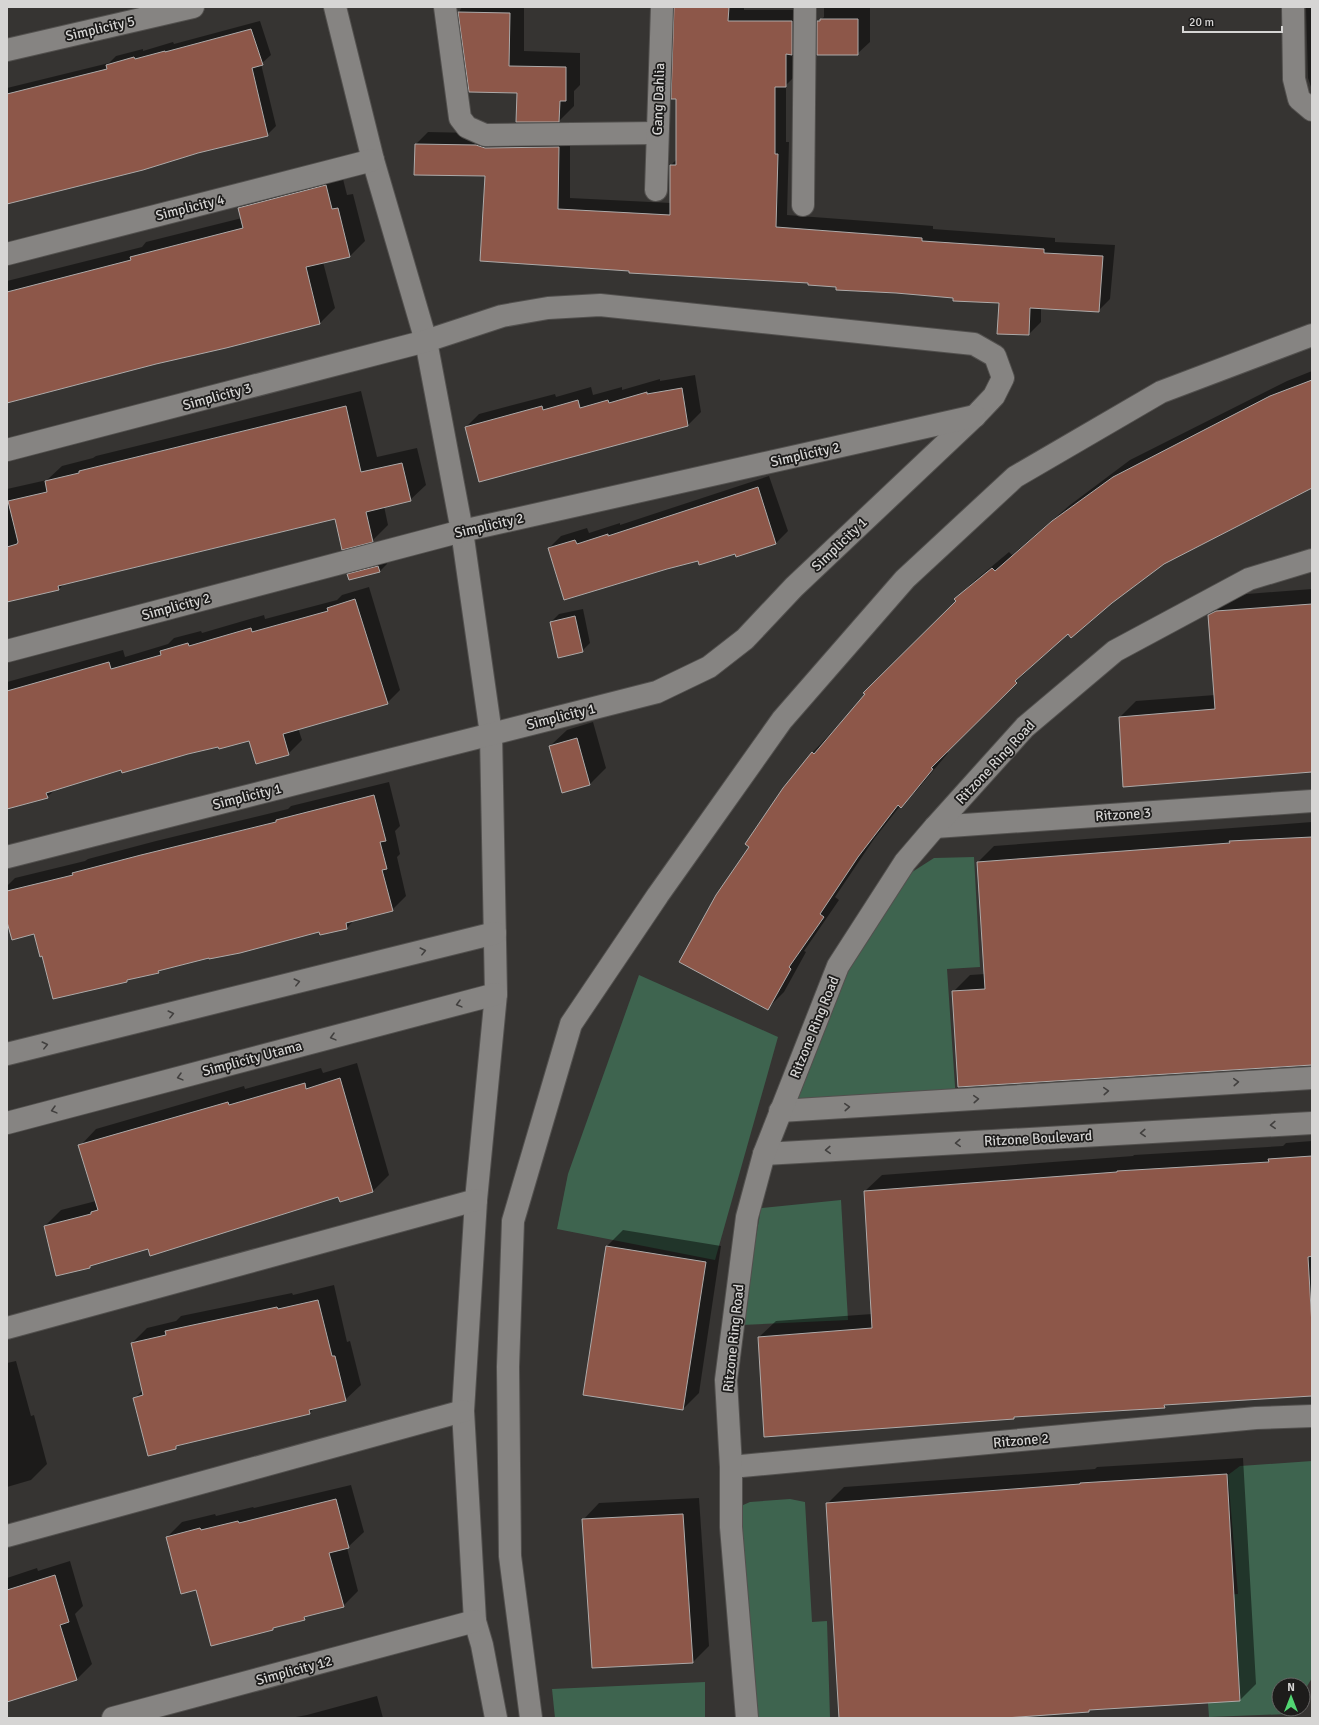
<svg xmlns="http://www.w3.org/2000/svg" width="1319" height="1725" viewBox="0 0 1319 1725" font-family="Signika,sans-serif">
  <rect width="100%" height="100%" fill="#363432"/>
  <g fill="#3e644f">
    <path d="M974,857L980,967L947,969L956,1101L792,1119L796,1080L846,966L909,874L934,858Z"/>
    <path d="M639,975L778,1037L715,1260L557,1229L568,1174Z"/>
    <path d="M841,1200L848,1320L741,1325L761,1208Z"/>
    <path d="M1312,1461V1678L1303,1693V1685H1279V1709H1292L1288,1714L1209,1717L1200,1597L1238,1594L1228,1475L1240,1466Z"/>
    <path d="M790,1499L805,1502L812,1622L827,1621L830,1718H746L734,1509L750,1502Z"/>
    <path d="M705,1682V1718H555L552,1689Z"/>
  </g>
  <g fill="#0007">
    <path d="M462,7H524V51L580,53V85L574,91V106L559,121L518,92L470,91L459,12Z"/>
    <path d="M675,7H744V10H804L797,74L786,85V142H789L787,215L933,226V229L1055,238V242L1115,245L1110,299L1098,311L1041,307V322L1029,334L1000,302L809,282L630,272L486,175L416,144L428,132L570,135V198L671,203V165L677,159Z"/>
    <path d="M824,7H870V42L857,54L818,22L824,17Z"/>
    <path d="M1306,7H1312V90L1308,78Z"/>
    <path d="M260,21L271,55L261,64L276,126L267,135L7,203V88L109,63L116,56L143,49V51L173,42L174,44Z"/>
    <path d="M341,171L347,195L353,194L365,241L350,256L323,262L335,308L320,323L156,363L7,403V281L142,247L146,242L242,218L239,208L254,193Z"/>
    <path d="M1312,371V487L1164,563L1068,633L1031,665L1032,666L946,751L948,753L917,790L900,806L874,839L835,897L839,900L804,951L806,952L784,992L767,1009L812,753L957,601L956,599L972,583L1009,552L1012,555L1070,505L1130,460L1287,381Z"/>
    <path d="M695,375L701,412L688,425L480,481L466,427L479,414L555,394L556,397L591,387L593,395L622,387V390L660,379V381Z"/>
    <path d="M361,391L377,457L417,448L426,485L410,500L384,506L388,525L372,541L335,518L65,583L59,589L7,601V489L47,480L62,466L93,458L96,456Z"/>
    <path d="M769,476L788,531L776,543L736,555V552L698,560L565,599L549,548L561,536L587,528L589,533L620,523V525Z"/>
    <path d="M386,559L387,564L379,572L348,574L357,566Z"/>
    <path d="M369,587L400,690L387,703L298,728L302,740L288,754L250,740L122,769L56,789L47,797L7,808V682L123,650L125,657L168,644L174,638L201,631L202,633L264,615L265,619L337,600L342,595Z"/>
    <path d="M1312,589V771L1120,717L1136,701L1215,695L1209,615L1226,599L1234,595Z"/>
    <path d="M583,609L590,643L582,651L551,622L559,614Z"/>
    <path d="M593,722L606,768L590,784L563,791L550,746L567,730Z"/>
    <path d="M389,782L400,826L395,831L400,854L397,857L406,896L392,910L355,919L347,928L319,931L210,957L161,969L158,972L130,978L127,981L43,955L34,933L7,918V886L15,878L85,861L88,859L156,841L288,809L291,806Z"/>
    <path d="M1312,822V1064L953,992L970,975L985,974L978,862L994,846Z"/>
    <path d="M357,1063L389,1175L373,1191L341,1201L339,1196L148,1247L92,1264L90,1267L45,1226L61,1210L96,1201L80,1146L96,1129L244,1086L245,1089L321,1068L323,1073Z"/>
    <path d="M1312,1141V1395L1167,1404L1164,1407L759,1337L776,1321L872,1314L865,1191L882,1175L1133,1156L1134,1155L1283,1146L1286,1143Z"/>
    <path d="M623,1230L721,1246L699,1393L683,1409L607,1246Z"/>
    <path d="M334,1285L347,1342L350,1341L361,1385L345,1400L315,1408L309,1413L179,1444L176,1448L135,1398L143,1390L132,1343L147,1328L176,1321L181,1316L292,1293L293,1295Z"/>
    <path d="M16,1361L31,1416L34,1415L47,1464L31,1480L7,1487V1363Z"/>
    <path d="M1243,1458L1256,1684L1240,1700L1091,1709L1003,1718H840L827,1504L844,1487L1095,1469L1097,1467Z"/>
    <path d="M351,1485L364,1532L347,1548L358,1591L343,1606L308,1615L304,1619L276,1626L273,1629L197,1589L167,1537L182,1522L215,1514L216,1516L253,1507L254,1508Z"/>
    <path d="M699,1498L709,1646L693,1662L583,1520L599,1503Z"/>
    <path d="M70,1561L83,1606L75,1614L92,1664L77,1679L7,1701V1578L37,1568L38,1571Z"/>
    <path d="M377,1696L383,1718H290L307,1715Z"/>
  </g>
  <g fill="#8d5749" stroke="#adaaa9">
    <path d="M674,7H729L728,21H792V55L786,54V87H775V154H778L776,227L922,238V241L1044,249V253L1103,256L1099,312L1030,308L1029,335L997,334L999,303L953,301V298L896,293L836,290V287L808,285V283L629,273V271L480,261L485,176L414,175L415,144L476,145L485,148L559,147L558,209L670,215V165H676V99H671Z"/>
    <path d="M458,12L510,13L509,66L566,67V101H560L559,122H516L517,93L469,92Z"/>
    <path d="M820,19H858V55H817V21H820Z"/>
    <path d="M251,29L263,65L252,68L268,136L198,153L143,170L7,204V94L107,69L106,65L134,57L135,59L165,51V52Z"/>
    <path d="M326,185L332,209L338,208L350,257L306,267L320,324L226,348L156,364L7,403V292L131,260L130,257L243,228L238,208Z"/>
    <path d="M1312,380V488L1164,564L1112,603L1071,638L1068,634L1015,681L1017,683L931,768L933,769L901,808L898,805L858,857L820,914L824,917L789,967L791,969L768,1010L679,962L716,895L749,847L745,844L783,788L812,752L814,754L865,694L863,693L956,601L954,599L992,568L995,571L1052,521L1113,477L1270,396Z"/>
    <path d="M682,388L688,426L479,482L465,427L542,406L543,410L578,400L580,408L608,400L609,403L647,392V394Z"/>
    <path d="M346,406L361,472L402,463L411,501L366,512L373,542L342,550L335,519L58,586L59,590L7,602V547L17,544L18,542L8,501L47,492L45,481L79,473V471Z"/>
    <path d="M758,487L776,544L736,557L735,554L699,565L698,561L667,569L564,600L548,548L575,540L577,544L608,534V536Z"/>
    <path d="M378,566L380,572L349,580L347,574Z"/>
    <path d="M355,599L388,704L283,734L289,755L256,764L249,741L219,749L218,747L188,754L122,773L121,770L46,793L48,798L7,809V691L109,662L111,669L161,655L160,651L188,643L189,646L251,628L252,632L328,611L327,608Z"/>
    <path d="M1312,604V772L1123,787L1119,717L1215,709L1208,615L1216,611Z"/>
    <path d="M575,616L583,652L558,658L550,622Z"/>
    <path d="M577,738L590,785L562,793L549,746Z"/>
    <path d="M374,795L386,841L380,842L387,869L382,870L393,911L346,923L347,929L320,935L319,932L240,953L209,959V958L158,971L159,973L127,980V982L53,999L42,956L40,957L34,934L12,940L7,922V891L73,875L72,873L141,855L276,822V820Z"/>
    <path d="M1312,837V1065L958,1087L952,991L985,989L977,862L1230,843L1229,841Z"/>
    <path d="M340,1078L373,1192L340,1202L338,1197L150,1256L148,1249L90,1266V1268L56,1276L44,1226L91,1214V1212L98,1210L78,1145L228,1102L229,1105L305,1083L306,1089Z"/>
    <path d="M1312,1156V1256L1308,1257L1312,1326V1396L1164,1405L1165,1408L1014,1417V1419L764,1437L758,1337L872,1328L864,1191L1117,1172V1171L1269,1162L1268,1159Z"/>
    <path d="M606,1246L706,1262L683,1410L583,1395Z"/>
    <path d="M318,1300L332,1356H335L346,1401L309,1410L310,1414L176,1446V1449L148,1456L133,1398L143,1395L131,1343L166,1335L165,1331L277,1307L278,1309Z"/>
    <path d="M1227,1474L1240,1701L1089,1710V1712L1005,1718H839L826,1503L1080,1484V1483Z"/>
    <path d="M336,1499L349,1548L329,1553L344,1607L304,1617L305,1620L273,1628V1630L211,1646L196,1590L181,1594L166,1537L200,1528L201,1530L238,1521L239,1523Z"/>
    <path d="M683,1514L693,1663L592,1668L582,1519Z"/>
    <path d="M55,1575L69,1622L60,1625L77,1680L7,1702V1590Z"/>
  </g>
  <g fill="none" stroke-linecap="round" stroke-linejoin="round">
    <defs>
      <g id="minor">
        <path d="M335,7L373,160L426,341L462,531L491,734L496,994L476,1200L463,1411L475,1621L482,1645L496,1718"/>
        <path d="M445,7L460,118L467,127L485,135L657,133"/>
        <path d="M1293,7L1294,79L1299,99L1312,110"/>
        <path d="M7,50L193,7"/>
        <path d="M656,190L662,7"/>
        <path d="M803,205L805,7"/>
        <path d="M7,254L373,160"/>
        <path d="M7,450L426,341L502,316L548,308L600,305L974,344L995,356L1003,378L994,396L976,415L794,587L745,639L709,667L657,692L7,857"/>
        <path d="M7,651L462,531L975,416"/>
        <path d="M935,827L1312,801"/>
        <path d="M7,1054L495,933"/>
        <path d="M780,1111L1312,1078"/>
        <path d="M7,1123L496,994"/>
        <path d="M764,1154L1312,1123"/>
        <path d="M7,1328L476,1200"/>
        <path d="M731,1467L1256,1418L1312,1416"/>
        <path d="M7,1536L463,1411"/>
        <path d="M113,1718L475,1621"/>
        <path d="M531,1718L510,1556L508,1367L513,1221L571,1024L658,895L782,720L905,579L1015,477L1161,392L1312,335"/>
        <path d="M747,1718L731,1527V1467L726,1380L747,1217L764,1154L838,966L905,862L935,827L1025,727L1115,651L1249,579L1312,560"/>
      </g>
    </defs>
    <use href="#minor" stroke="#52504e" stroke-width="24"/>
    <use href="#minor" stroke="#868482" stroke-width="22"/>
  </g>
  <defs><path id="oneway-chevron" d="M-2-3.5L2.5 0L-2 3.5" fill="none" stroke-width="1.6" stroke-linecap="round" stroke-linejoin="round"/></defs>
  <g stroke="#42403f">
    <use href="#oneway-chevron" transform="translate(423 951) rotate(-14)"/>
    <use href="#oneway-chevron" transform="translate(297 982) rotate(-14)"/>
    <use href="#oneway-chevron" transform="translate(459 1004) rotate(165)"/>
    <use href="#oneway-chevron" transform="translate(171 1014) rotate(-14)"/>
    <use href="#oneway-chevron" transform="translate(333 1037) rotate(165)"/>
    <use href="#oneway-chevron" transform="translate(45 1045) rotate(-14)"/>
    <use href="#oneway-chevron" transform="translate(180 1077) rotate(165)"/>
    <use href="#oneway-chevron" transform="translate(1236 1082) rotate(-4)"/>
    <use href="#oneway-chevron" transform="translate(1106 1091) rotate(-4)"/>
    <use href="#oneway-chevron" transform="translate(976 1099) rotate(-4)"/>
    <use href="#oneway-chevron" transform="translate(847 1107) rotate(-4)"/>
    <use href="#oneway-chevron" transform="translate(54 1110) rotate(165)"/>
    <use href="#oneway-chevron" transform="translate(1273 1125) rotate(177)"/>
    <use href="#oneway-chevron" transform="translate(1143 1133) rotate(177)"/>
    <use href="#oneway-chevron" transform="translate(958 1143) rotate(177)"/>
    <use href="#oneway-chevron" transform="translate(828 1150) rotate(177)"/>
  </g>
  <g text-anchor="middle" stroke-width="3.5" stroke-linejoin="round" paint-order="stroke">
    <g font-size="14" fill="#d6d5d4" stroke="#1d1c1b">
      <text transform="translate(100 28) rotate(-13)" y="5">Simplicity 5</text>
      <text transform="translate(658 99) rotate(-88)" y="5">Gang Dahlia</text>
      <text transform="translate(190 207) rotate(-14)" y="5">Simplicity 4</text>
      <text transform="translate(217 396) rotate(-15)" y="5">Simplicity 3</text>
      <text transform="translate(805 454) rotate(-13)" y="5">Simplicity 2</text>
      <text transform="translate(489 525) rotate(-13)" y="5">Simplicity 2</text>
      <text transform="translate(839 544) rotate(-44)" y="5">Simplicity 1</text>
      <text transform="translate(176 606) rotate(-15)" y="5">Simplicity 2</text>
      <text transform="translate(561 716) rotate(-14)" y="5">Simplicity 1</text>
      <text transform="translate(995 762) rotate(-47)" y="5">Ritzone Ring Road</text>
      <text transform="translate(247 796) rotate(-14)" y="5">Simplicity 1</text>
      <text transform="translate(1123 814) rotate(-4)" y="5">Ritzone 3</text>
      <text transform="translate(814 1027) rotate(-68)" y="5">Ritzone Ring Road</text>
      <text transform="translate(252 1058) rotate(-15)" y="5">Simplicity Utama</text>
      <text transform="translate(1038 1138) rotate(-3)" y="5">Ritzone Boulevard</text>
      <text transform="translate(733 1338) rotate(-84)" y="5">Ritzone Ring Road</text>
      <text transform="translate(1021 1440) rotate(-5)" y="5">Ritzone 2</text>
      <text transform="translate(294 1670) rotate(-15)" y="5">Simplicity 12</text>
    </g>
  </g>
  <rect width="1319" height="1725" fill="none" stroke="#d6d5d4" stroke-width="16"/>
  <g transform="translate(1291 1697)"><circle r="19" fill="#1d1c1b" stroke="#676665"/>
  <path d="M0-3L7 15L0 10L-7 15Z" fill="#52d673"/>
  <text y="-6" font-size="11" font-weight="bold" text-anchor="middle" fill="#d6d5d4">N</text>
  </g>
  <path d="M1183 26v6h99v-6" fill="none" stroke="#d6d5d4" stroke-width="2"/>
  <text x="1189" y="26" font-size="12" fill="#d6d5d4" stroke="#1d1c1b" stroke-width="3" paint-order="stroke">20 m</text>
</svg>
